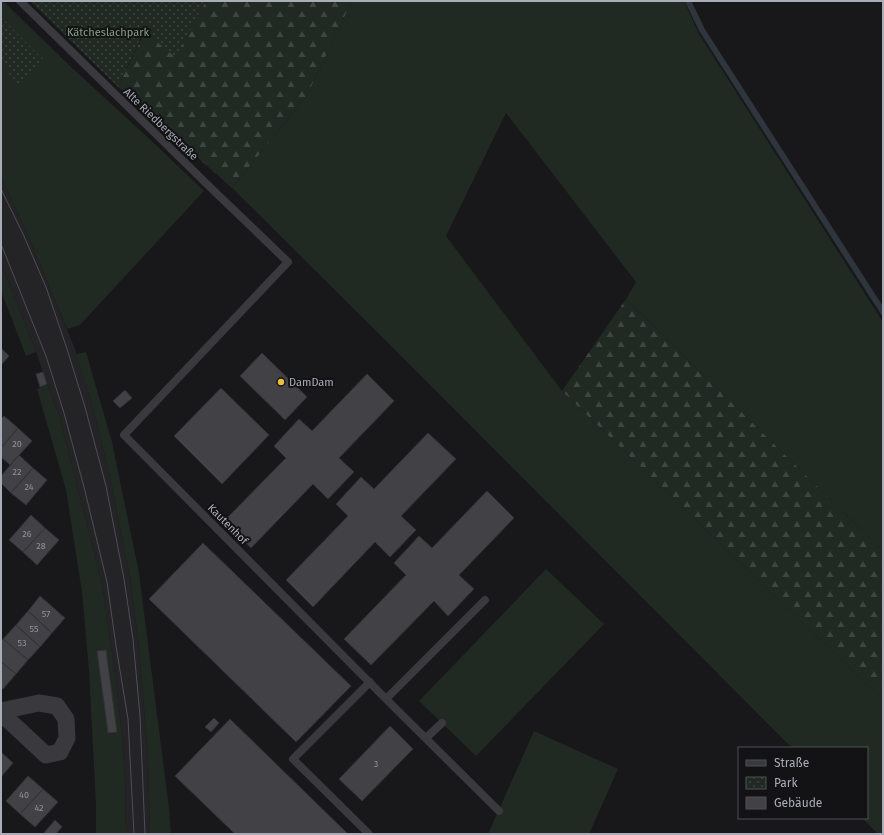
<svg xmlns="http://www.w3.org/2000/svg" width="884" height="835" font-family="'Fira Sans',sans-serif">
	<style>
		.built { fill: #242326 }
		.green { fill: #212923 }
		.forest { fill: url(#forest-firs) }
		.park { fill: url(#park-dots) }
		.lines { fill: none; stroke-linecap: round; stroke-linejoin: round }
		.stream { stroke: #2e353d; stroke-width: 6 }
		.building { fill: #424246; stroke: #323135 }
		.service { stroke: #39393e; stroke-width: 8 }
		.minor { stroke: #39393e; stroke-width: 17 }
		.tram { stroke: #4e4f55; stroke-width: 1 }
		.poi-dot { fill: #e9bf3f; stroke: #131214; stroke-width: 1.5 }
		.labels { text-anchor: middle; stroke-width: 4; stroke-linejoin: round; paint-order: stroke }
		.number-label { font-size: 9px; fill: #90929c }
		.park-label { font-size: 11px; fill: #82a287; stroke: #131214 }
		.street-label { font-size: 11px; fill: #aaadb8; stroke: #131214 }
		.poi-label { font-size: 11px; fill: #aaadb8; stroke: #131214; text-anchor: start }
	</style>
	<defs>
		<pattern id="forest-firs" width="22" height="20" patternUnits="userSpaceOnUse"><rect width="22" height="20" fill="#212923"/><path d="M5 1l3.5 6h-7zM16 11l3.5 6h-7z" fill="#3f4541"/></pattern>
		<pattern id="park-dots" width="8" height="8" patternUnits="userSpaceOnUse"><rect width="8" height="8" fill="#212923"/><path d="M2 2h.1M6 6h.1" fill="none" stroke="#3f4541" stroke-width="1.8" stroke-linecap="round"/></pattern>
	</defs>
	<rect width="100%" height="100%" fill="#181719"/>
	<path class="built" d="M1 177 27 233 75 349 93 408 111 481 130 578 138 637 148 756 150 834H126L125 782 122 736 116 681 102 584 59 415 47 384 38 357 1 263Z"/>
	<path class="green" d="M1 1H3L69 65 155 144 204 191 80 325 67 329 27 233 1 177Z
		M352 1H684L699 34 883 322V551L626 299 636 282 506 113 446 236 562 391 883 700V834H878L862 818H867V748H792L380 335 232 188 307 95Z
		M1 263 36 352 26 356 1 291Z
		M86 352 112 442 139 573 169 808 171 834H150L148 755 138 637 130 578 111 481 93 408 76 354Z
		M47 384 59 415 102 584 116 681 122 736 125 782 126 834H96V804L89 671 82 592 66 490 37 389Z
		M546 569 604 624 476 756 419 701Z
		M534 731 618 769 589 834H488Z"/>
	<path class="forest" d="M206 1H352L307 95 232 188 118 87 145 31 175 56Z
		M626 299 883 551V700L562 391Z"/>
	<path class="park" d="M30 1H206L175 57 144 31 118 87Z
		M1 17 45 61 17 89 1 58Z"/>
	<g class="lines">
		<path class="stream" d="M688 1 702 30 883 312"/>
	</g>
	<path class="building" d="M1 348 9 356 1 365Z
		M262 353 307 397 285 420 240 376Z
		M43 372 47 384 40 387 36 374Z
		M367 374 394 401 339 458 354 472 328 499 313 484 251 548 224 521 286 458 274 446 299 419 312 431Z
		M221 388 269 435 222 484 174 436Z
		M125 390 132 398 120 408 113 401Z
		M4 416 18 428 1 448V419Z
		M18 428 32 441 10 465 1 457V448Z
		M428 433 456 459 401 516 416 530 390 557 375 542 313 607 286 580 348 516 336 504 361 477 374 489Z
		M19 455 33 468 11 493 1 483V476Z
		M33 468 47 480 26 505 11 493Z
		M487 491 514 518 459 575 474 589 448 616 434 601 371 665 344 639 406 575 394 563 419 536 432 548Z
		M31 515 45 528 23 552 9 540Z
		M45 528 59 540 37 565 23 552Z
		M203 543 351 686 296 742 149 599Z
		M40 596 65 618 52 633 28 611Z
		M28 611 52 633 40 647 16 625Z
		M16 625 40 647 28 660 3 639Z
		M3 639 28 660 16 674 1 662V641Z
		M106 650 117 732 108 733 97 651Z
		M1 662 16 674 3 689 1 687Z
		M214 718 219 723 211 732 205 727Z
		M230 719 348 834H235L175 776Z
		M390 726 413 749 362 801 339 779Z
		M1 752 13 763 1 777Z
		M28 776 43 789 20 814 6 801Z
		M43 789 58 802 35 827 20 814Z
		M55 820 62 827 60 829 56 834H43Z"/>
	<g class="lines">
		<path class="service" d="M20 1 213 190 288 262 124 435 386 699 485 600
			M386 699 499 811
			M426 738 442 723
			M369 834 293 759 370 682"/>
		<path class="minor" d="M1 711 39 703 57 706 66 719 67 738 60 752 46 755 1 713"/>
		<path class="tram" d="M1 189 23 234 46 287 67 349 85 407 106 486 124 579 133 639 140 716 145 834
			M1 244 46 356 64 413 84 487 107 582 116 646 128 719 134 834"/>
	</g>
	<circle class="poi-dot" cx="281" cy="382" r="4"/>
	<g class="labels">
		<g class="number-label">
			<text x="17" y="447">20</text>
			<text x="17" y="475">22</text>
			<text x="29" y="490">24</text>
			<text x="27" y="537">26</text>
			<text x="41" y="549">28</text>
			<text x="46" y="617">57</text>
			<text x="34" y="632">55</text>
			<text x="22" y="646">53</text>
			<text x="376" y="767">3</text>
			<text x="24" y="798">40</text>
			<text x="39" y="811">42</text>
		</g>
		<g class="park-label">
			<text x="108" y="36">Kätcheslachpark</text>
		</g>
		<g class="street-label">
			<text transform="translate(161 124) rotate(44)" y="4">Alte Riedbergstraße</text>
			<text transform="translate(228 524) rotate(45)" y="4">Kautenhof</text>
		</g>
		<g class="poi-label">
			<text x="289" y="386">DamDam</text>
		</g>
	</g>
	<rect width="884" height="835" fill="none" stroke="#aaadb8" stroke-width="4"/>
	<rect x="738" y="747" width="130" height="72" fill="#131214" stroke="#4f5056"/>
	<rect x="746" y="760" width="20" height="6" fill="#39393e" stroke="#4f5056"/>
	<text x="774" y="767" font-size="12" fill="#aaadb8">Straße</text>
	<rect x="746" y="777" width="20" height="12" fill="url(#park-dots)" stroke="#4f5056"/>
	<text x="774" y="787" font-size="12" fill="#aaadb8">Park</text>
	<rect x="746" y="797" width="20" height="12" fill="#424246" stroke="#4f5056"/>
	<text x="774" y="807" font-size="12" fill="#aaadb8">Gebäude</text>
</svg>
